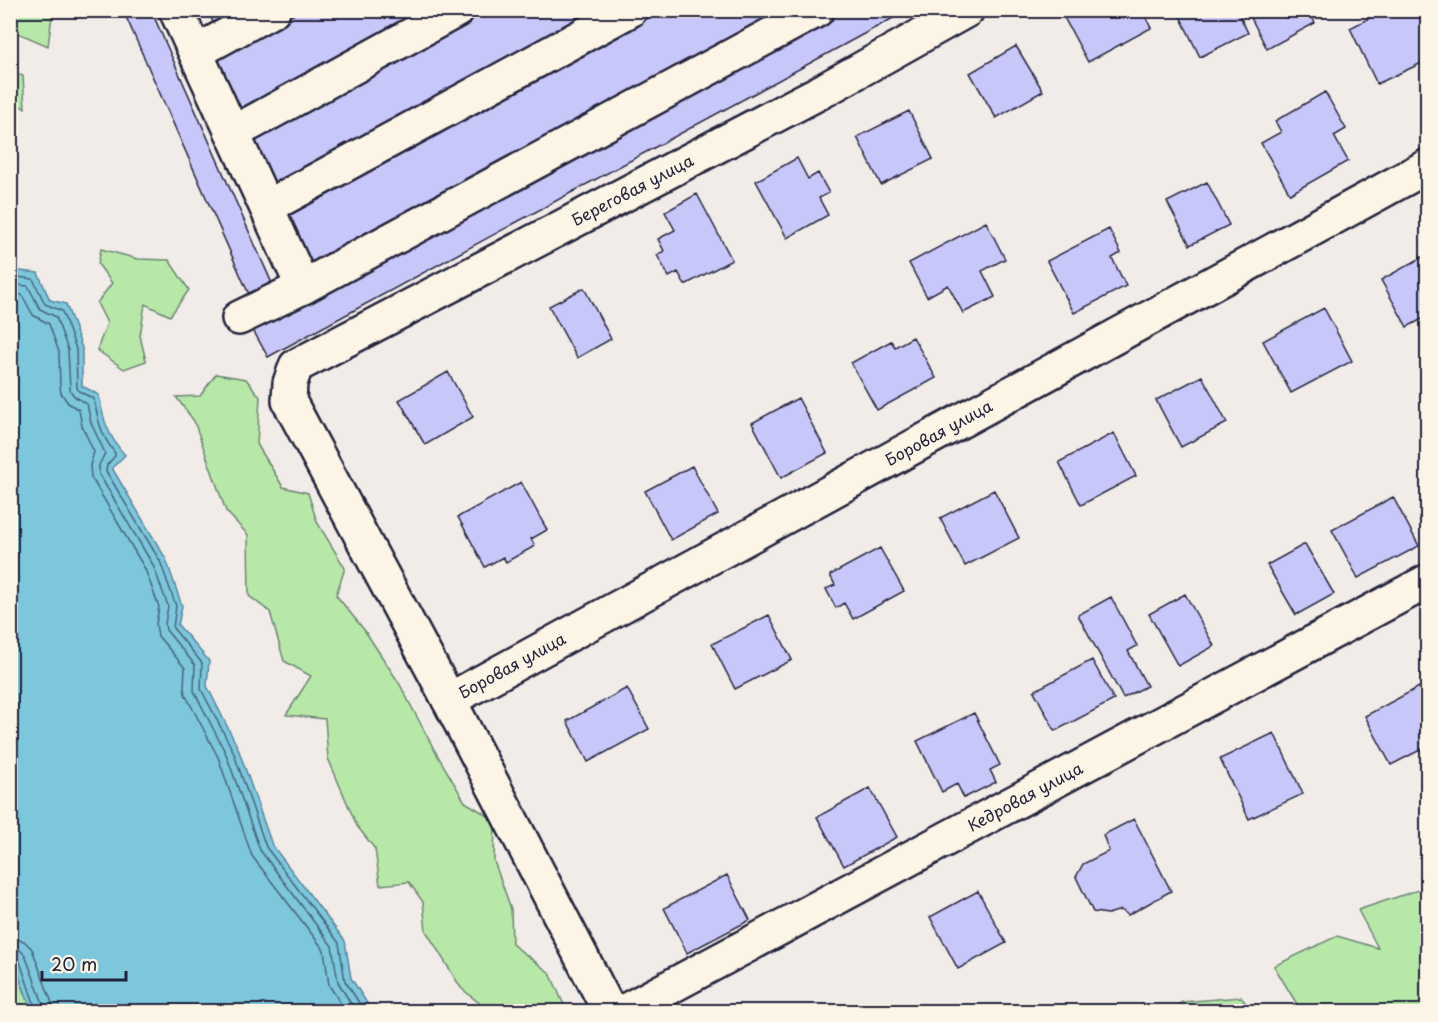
<svg xmlns="http://www.w3.org/2000/svg" width="1438" height="1022" font-family="'Playpen Sans',sans-serif">
	<style>
		.green { fill: #b7e8a8; stroke: #6c8572; stroke-width: 1.5 }
		.water { fill: #7cc7dc; stroke: #58859c; stroke-width: 1.5 }
		.lines { fill: none; stroke-linecap: round; stroke-linejoin: round }
		.shore { stroke: #46647b; stroke-width: 1.5 }
		.building { fill: #c8c7f9; stroke: #22223b; stroke-width: 1.5 }
		.minor-casing { stroke: #22223b; stroke-width: 38 }
		.minor { stroke: #fcf5e5; stroke-width: 33 }
		.labels { text-anchor: middle; stroke-width: 4.5; stroke-linejoin: round; paint-order: stroke }
		.street-label { font-size: 16px; fill: #22223b; stroke: #fcf5e5 }
	</style>
	<rect width="100%" height="100%" fill="#f2ece9"/>
	<filter id="ink" filterUnits="userSpaceOnUse"><feTurbulence type="fractalNoise" baseFrequency=".0167" numOctaves="2"/><feDisplacementMap in="SourceGraphic" scale="12" xChannelSelector="R" yChannelSelector="G"/><feConvolveMatrix kernelMatrix="1 2 1 2 8 2 1 2 1" color-interpolation-filters="sRGB"/></filter>
	<g filter="url(#ink)">
		<path class="green" d="M10 11H49L52 16 48 46 11 30Z
			M11 72 23 76 25 108 11 103Z
			M101 249 138 259 169 260 189 290 170 316 145 304 140 336 146 361 124 369 97 350 107 323 97 303 112 283 98 264Z
			M216 374 246 379 260 397 257 444 283 487 308 493 317 522 345 568 336 595 365 631 399 683 435 751 465 802 495 820 494 861 511 909 512 944 550 973 564 1005 562 1011H489L461 988 426 931 423 902 409 882 380 885 375 849 357 826 328 758 325 719 286 715 311 676 284 661 270 612 249 596 248 535 226 511 194 421 176 397 200 396Z
			M1427 887V1011H1301L1274 966 1337 936 1378 948 1358 910Z
			M10 953 32 1011H11Z
			M1241 997 1252 1011H1171L1182 1002Z"/>
		<path class="water" d="M11 270 38 273 50 300 66 304 82 348V386L99 395C103 420 108 436 125 455L112 468 166 559 182 606 178 625 209 661 207 686 238 748 272 845 345 941 351 978 372 1011H32L10 953Z"/>
		<g class="lines">
			<path class="shore" d="M10 276 33 279 45 304 62 311 76 349 77 388 79 391 94 399C98 420 101 436 115 453V456L107 465 106 471 160 561 176 606 173 628 202 663 201 689 233 751 266 847 339 943 345 981 365 1012
				M10 284 28 286 40 309 56 317 68 350 70 390 74 396 87 404 91 423 105 453 99 465V474L153 565 168 606 165 624 166 630 195 665 194 691 226 754 260 850 332 946 338 982 356 1012
				M10 293 22 295 33 315 49 324 59 352 60 387 61 393 68 403 79 410 82 426 94 452 90 465 91 477 145 569 159 607 156 624 158 636 185 668 184 687 185 694 218 757 252 856 324 950 329 985 346 1012
				M10 938 24 941 32 949 52 1003 53 1012
				M10 947 19 949 25 955 44 1006V1012
				M10 955H15L19 959 37 1012"/>
		</g>
		<path class="building" d="M123 10H151L274 288 251 299Z
			M207 10H239L214 24Z
			M302 10H423L238 111 210 59Z
			M486 10H603L273 188 246 139Z
			M663 10H785L308 268 280 217Z
			M843 10H908L268 357 253 330Z
			M1060 10H1142L1151 28 1088 62Z
			M1177 10H1237L1248 33 1200 57Z
			M1247 10H1309L1315 23 1267 49Z
			M1385 10H1428V50L1425 52 1428 60 1377 84 1350 28Z
			M1016 46 1043 91 996 118 970 73Z
			M1325 92 1346 129 1334 136 1348 161 1290 194 1261 143 1281 132 1275 121Z
			M909 111 933 159 881 185 857 137Z
			M797 158 808 179 818 173 829 193 819 198 828 215 787 238 756 181Z
			M1207 182 1229 225 1190 245 1167 202Z
			M697 194 732 260 685 285 678 272 669 277 657 255 664 251 658 239 675 230 665 212Z
			M986 222 1005 259 982 271 995 297 963 313 948 285 927 297 909 263Z
			M1109 229 1121 253 1112 258 1126 286 1074 313 1047 261Z
			M1428 254V316L1407 327 1381 280Z
			M584 288 611 339 577 358 549 306Z
			M1324 308 1352 361 1291 393 1263 341Z
			M913 337 936 378 877 410 851 363 891 341 895 347Z
			M448 372 473 417 425 445 399 400Z
			M1202 376 1227 423 1181 447 1156 400Z
			M798 398 827 453 781 478 752 423Z
			M1114 433 1136 476 1081 505 1059 462Z
			M692 466 718 514 671 540 645 491Z
			M521 482 547 530 531 539 535 546 506 562 503 557 485 567 458 517Z
			M994 490 1019 538 965 566 940 518Z
			M1393 497 1419 546 1358 578 1332 530Z
			M1305 544 1334 594 1296 615 1267 565Z
			M880 548 904 591 853 619 844 603 836 608 826 589 835 585 830 575Z
			M1185 594 1214 646 1178 666 1149 614Z
			M1111 597 1137 646 1128 651 1147 686 1123 698 1078 615Z
			M769 615 792 660 735 689 712 644Z
			M1092 660 1114 700 1055 731 1034 691Z
			M1421 686 1428 698V746L1391 765 1365 716Z
			M627 688 649 729 588 762 567 721Z
			M974 713 1000 765 990 770 996 782 964 798 957 784 942 792 917 741Z
			M1274 733 1303 794 1249 819 1220 759Z
			M870 788 897 837 844 866 817 817Z
			M1134 819 1171 891 1128 915 1121 910 1108 914 1093 912 1076 877 1083 864 1109 851 1103 835Z
			M727 875 750 920 687 953 664 908Z
			M978 891 1006 943 958 969 930 917Z"/>
		<g class="lines">
			<g class="minor-casing">
				<g id="minor">
					<path d="M176 10 303 287"/>
					<path d="M196 52 273 10"/>
					<path d="M233 133 457 10"/>
					<path d="M267 207 630 10"/>
					<path d="M239 318 303 287 817 10"/>
					<path id="s1" d="M449 700 1428 166"/>
					<path id="s2" d="M610 1012 449 700 289 401 290 383 296 366 826 89 967 10"/>
					<path id="s3" d="M623 1012 1428 581"/>
				</g>
			</g>
			<use href="#minor" class="minor"/>
		</g>
	</g>
	<g class="labels">
		<g class="street-label">
			<text dy="6" stroke="none"><textPath href="#s2" startOffset="1106">Береговая улица</textPath></text>
			<text dy="6" stroke="none"><textPath href="#s1" startOffset="558">Боровая улица</textPath></text>
			<text dy="6" stroke="none"><textPath href="#s1" startOffset="72">Боровая улица</textPath></text>
			<text dy="6" stroke="none"><textPath href="#s3" startOffset="456">Кедровая улица</textPath></text>
		</g>
	</g>
	<rect width="1438" height="1022" fill="none" stroke="#fcf5e5" stroke-width="36"/>
	<rect x="18" y="18" width="1402" height="986" fill="none" stroke="#22223b" stroke-width="2" filter="url(#ink)"/>
	<path d="M42 971v9h84v-9" fill="none" stroke="#22223b" stroke-width="3"/>
	<text x="51" y="971" font-size="18" fill="#22223b" stroke="#fcf5e5" stroke-width="4.5" paint-order="stroke">20 m</text>
</svg>
